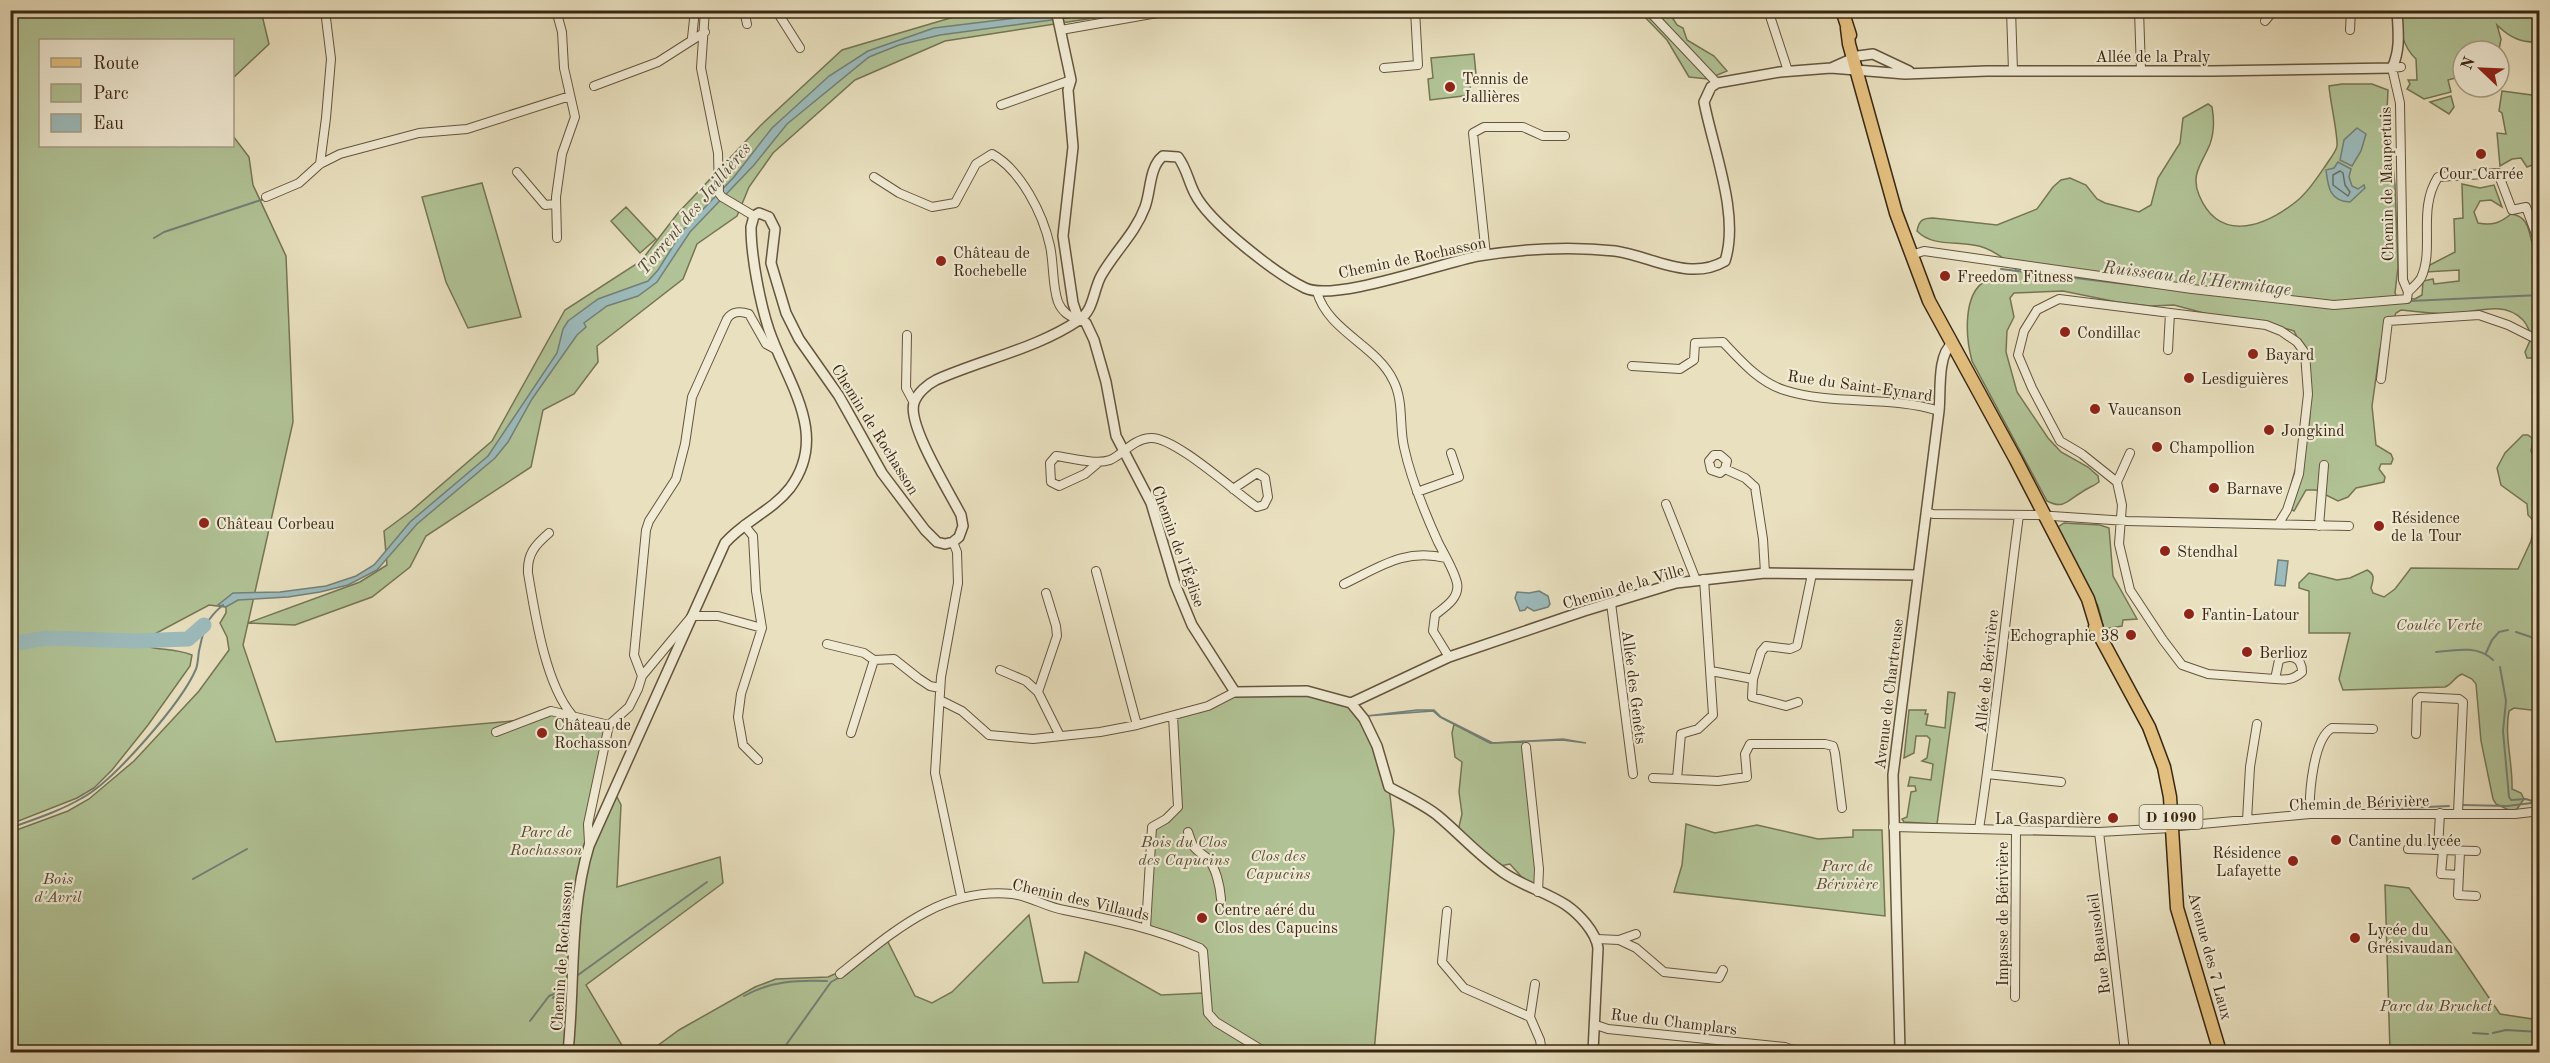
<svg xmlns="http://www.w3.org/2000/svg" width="2550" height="1063" font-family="'Old Standard TT',serif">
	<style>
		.green { fill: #b1c396; stroke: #757554; stroke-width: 1.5 }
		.water { fill: #9cbbbc; stroke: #748078; stroke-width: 1.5 }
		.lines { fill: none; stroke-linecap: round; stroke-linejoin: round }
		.shore { stroke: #6a7167; stroke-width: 1.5 }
		.stream { stroke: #748078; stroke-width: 2 }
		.river { stroke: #9cbbbc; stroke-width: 15 }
		.minor-casing { stroke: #65553d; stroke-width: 10 }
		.tertiary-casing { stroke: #65553d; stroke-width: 12 }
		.primary-casing { stroke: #392712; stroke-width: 15 }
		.minor { stroke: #f1ebd5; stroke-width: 8 }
		.tertiary { stroke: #f1ebd5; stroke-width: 9 }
		.primary { stroke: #e4c080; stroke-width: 12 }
		.poi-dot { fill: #8f2418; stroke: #f1ebd5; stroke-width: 2 }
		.labels { text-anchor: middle; stroke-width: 4.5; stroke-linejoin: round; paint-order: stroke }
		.shield { fill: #f1ebd5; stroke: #70624c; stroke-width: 1.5 }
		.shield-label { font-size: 15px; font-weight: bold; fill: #392712 }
		.street-label { font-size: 16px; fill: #392712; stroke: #f1ebd5 }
		.poi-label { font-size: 16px; fill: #392712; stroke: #f1ebd5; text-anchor: start }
		.park-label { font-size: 16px; font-style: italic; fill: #574e33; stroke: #f1ebd5 }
		.water-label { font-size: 18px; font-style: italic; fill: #524c3c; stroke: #f1ebd5 }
	</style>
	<rect width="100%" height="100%" fill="#e9e0bf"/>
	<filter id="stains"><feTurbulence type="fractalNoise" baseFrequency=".00333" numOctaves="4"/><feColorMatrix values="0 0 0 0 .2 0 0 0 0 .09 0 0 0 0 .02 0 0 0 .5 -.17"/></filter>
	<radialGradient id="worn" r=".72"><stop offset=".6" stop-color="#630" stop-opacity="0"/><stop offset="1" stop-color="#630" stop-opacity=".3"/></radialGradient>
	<path class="green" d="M11 11H261L269 44 233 78 232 40H40V146H232L233 136 249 157 253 185 286 256 293 422 248 623 360 582 387 565 384 531 411 511 492 441 565 310 641 261 678 213 761 125 842 50 974 11H993L1000 17 1044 11H1139L945 41 855 80 773 153 749 187 737 216 697 244 683 279 597 346 598 362 574 394 543 410 531 467 426 536 410 567 372 597 295 625 248 623 243 645 276 742 523 720 542 713 609 725 596 783 589 844 614 791 621 805 617 887 720 857 723 883 586 985 626 1052H11V832L68 811 89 799 134 761 199 691 229 650 227 637 220 623 226 613V607L209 605 151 636 129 638C150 653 168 646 192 655L190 666 148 725 112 770 94 788 77 798 11 824Z
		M1639 11H1668L1677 25 1683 28 1687 40 1714 56 1727 71 1708 79 1689 77 1667 40Z
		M2399 11H2539V42C2522 43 2510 38 2497 25L2501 39 2499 50 2463 51V76L2448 80 2451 92 2424 99 2407 89 2410 84 2408 80H2417L2416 59C2402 46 2400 29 2399 11Z
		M1474 54 1476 74 1469 75 1471 95 1430 100 1428 79 1433 78 1431 58Z
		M2342 84H2372L2388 90 2387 111 2395 185 2398 267 2395 293 2397 297 2415 299 2422 295 2423 281 2433 279 2434 284 2459 281V270L2426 272V267L2455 252 2454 219 2463 218 2462 184 2480 188 2494 185 2502 207 2491 200 2480 201 2474 212 2478 223C2492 226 2500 223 2511 214 2536 217 2526 247 2539 254V352L2532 358H2527L2525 352 2532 336C2529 331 2527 324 2523 320 2506 302 2481 310 2461 313 2445 315 2418 312 2401 310L2396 313 2380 349 2372 406 2376 445 2391 454 2393 459 2391 464H2381L2379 469 2385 477 2384 482 2356 488 2348 497 2338 501 2316 490H2306L2294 511 2287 507C2290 481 2300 456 2308 431 2313 410 2305 350 2294 331L2258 320 2215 316 2174 305 2150 306 2117 302 2063 291 2014 293 2010 298 2014 317 2007 331 2006 352 2017 392 2048 438 2061 452 2088 467 2098 476 2099 482C2094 486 2087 488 2082 492 2068 500 2064 510 2047 501L1972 361C1966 339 1962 295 1985 281 1995 275 2007 277 2016 271L2015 266C2005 260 1996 252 1985 248 1963 239 1934 249 1917 231 1919 220 1923 218 1933 218L1997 225 2037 209 2053 187 2061 180 2070 178 2086 185 2097 199 2105 203 2139 212 2151 205 2158 178 2180 143 2183 118 2208 104 2212 107C2214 118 2214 133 2210 144 2203 162 2190 174 2199 195 2218 241 2260 229 2293 204 2306 195 2317 178 2326 165 2329 160 2336 152 2337 146 2338 134 2330 101 2329 86Z
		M2502 91 2539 96V177L2535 164 2527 167 2521 158 2512 159 2500 166 2497 133 2506 134 2502 113 2499 111Z
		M2451 96 2454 107 2449 114 2430 102Z
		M482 183 521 317 468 328 446 282 422 197Z
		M626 207 656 239 640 253 611 221Z
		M2523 435H2528L2533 439 2531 451 2533 456 2540 458 2539 711 2514 708 2509 711C2504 737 2513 763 2512 789L2521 793 2524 799 2517 809 2511 811 2496 804 2493 799 2481 741 2476 684 2472 679 2462 674C2454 677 2453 684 2445 687L2343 690 2339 679 2350 633H2309V591L2299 588V583L2309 573 2337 580 2350 578 2367 570C2376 575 2373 580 2371 588L2373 593 2384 597 2395 589 2411 568 2518 569 2531 541 2535 522 2528 515 2527 504 2501 485 2497 468 2505 453Z
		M2064 523 2100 525 2109 528 2113 576 2137 619 2123 620 2122 626 2104 629 2098 606 2058 527Z
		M1284 690 1351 703 1364 719 1389 787 1394 831 1374 1052H649L679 1030 755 987 776 979 828 977 846 969 886 938 915 996 932 1003 952 992 1029 915 1043 983 1078 982 1085 952 1161 995 1203 993 1206 1001 1202 951 1146 927 1152 827 1178 807 1173 716 1235 692Z
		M1948 692 1955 693 1937 824 1904 822 1902 819 1907 817 1911 792 1916 791 1915 786H1908L1910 777 1931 780 1933 764 1922 761 1927 758 1930 739 1927 736H1916L1914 753 1904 758 1909 710H1926L1925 714H1928L1926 725 1945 728Z
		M1454 724 1490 743 1523 742 1536 863V880L1533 885 1527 883 1510 864 1500 866 1458 831 1462 814 1459 792 1462 762 1455 757 1452 733Z
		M1686 824 1715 833 1757 825 1818 839 1853 837V830H1882L1885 916 1674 892 1682 865Z
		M2385 885 2409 888 2458 952 2500 1014 2539 1020V1052H2390Z"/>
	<path class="water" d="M1072 11H1119L940 35 899 45 869 57 787 124 754 165 690 232 657 282 638 296 607 306 584 323 586 327 577 335 532 399 508 442 495 458 417 524 377 570 348 585 320 592 288 597 238 600 226 607 218 605 233 593 280 592 326 586 356 576 374 565 410 522 488 456 557 353 563 329 568 321 598 299 648 281 658 270 683 230 734 177 772 128 829 76 868 51 934 28Z
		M2357 128 2366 134 2361 151 2352 166 2340 160 2344 140Z
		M2338 162 2351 169 2349 177 2352 186 2358 189 2364 185 2365 188 2350 202C2329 201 2328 186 2326 170L2334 168Z
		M2278 560 2288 561 2285 586 2275 585Z
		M1539 591 1548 596 1550 604 1548 607 1534 611 1527 607 1525 610 1520 611 1515 598 1517 592 1529 593Z
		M1417 710H1434L1441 717 1493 743 1563 739 1586 743 1562 740 1490 743 1440 717 1433 711 1366 716Z"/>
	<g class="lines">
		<path class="shore" d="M2340 171 2343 173 2345 185 2350 192 2348 196 2333 185V175Z"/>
		<path class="stream" d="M154 238 164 232 264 199
			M2001 269 2150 287
			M2410 301 2540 295
			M2516 632 2540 640
			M2436 652C2455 650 2478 645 2493 660
			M2486 653 2492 640 2499 632 2508 630
			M2500 667 2506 701 2503 731 2509 797 2511 800 2526 799 2535 802
			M957 712 967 720
			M2463 805 2507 806 2540 802
			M2383 809 2449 806
			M2339 810H2350
			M10 828C35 819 60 811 82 798 114 781 182 702 196 669 198 664 198 657 199 651 204 628 205 620 223 605
			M193 879 247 849
			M578 975 707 882
			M744 996C771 981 796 980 827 981
			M553 998 568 982
			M1204 1014 1214 1025 1258 1052
			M530 1021 549 996 559 992
			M2473 1033 2488 1034
			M2493 1033 2506 1030 2540 1032
			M781 1052 831 982 840 977"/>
		<path class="river" d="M10 644 47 638 134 641 188 639 204 625"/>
		<g class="minor-casing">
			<path id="minor" d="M556 10 562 32 564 68 575 117 562 154 556 197 557 238
				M705 10 701 68 718 153 719 193 722 197 754 216
				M776 10 800 48
				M1648 10 1717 83
				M1768 10 1788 71
				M2011 10 2013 71
				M2139 10 2141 71
				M2265 21 2274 10
				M747 24 745 15 747 10
				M1061 30 1174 10
				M2350 30 2351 10
				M692 38 695 10
				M1384 68 1418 65 1415 10
				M594 86 658 62 705 32
				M1001 105 1071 80
				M320 164 326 118 331 59 325 10
				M517 172 545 205 556 204
				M874 177 899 193 932 207 955 203 976 164 992 154C1021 170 1043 214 1050 246 1054 264 1052 285 1058 302 1062 312 1069 316 1078 320
				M266 197 299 183 320 164 340 154 419 133 467 129 570 96
				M1486 255 1473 133 1484 127H1523L1543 136H1565
				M1911 255 1924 251 2192 289 2334 305 2407 299 2408 292 2403 280 2400 103 2392 68 2401 67
				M1317 292C1328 331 1376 345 1393 380 1404 401 1399 425 1404 447 1411 480 1424 511 1438 542 1444 554 1454 570 1457 583 1460 598 1445 607 1435 615L1433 631 1449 657
				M2408 292C2412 288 2418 283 2421 278 2435 248 2417 210 2438 177L2498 173 2512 210 2526 207 2540 245
				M907 335 906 388 914 403
				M2168 350 2170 313
				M1632 366 1680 369 1694 360 1695 343 1723 342C1741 361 1759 382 1784 390 1833 406 1890 395 1939 411
				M2381 379 2388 321 2479 315 2508 325 2540 341
				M1098 463 1085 474 1059 486 1051 482 1050 463 1056 456C1072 458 1096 465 1110 460 1121 456 1133 439 1150 438 1173 435 1236 493 1257 507L1264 505 1268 497 1265 478 1257 473 1233 489
				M1725 469 1720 473 1711 470 1709 461 1714 455H1720L1727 461 1725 469 1745 478 1755 487 1763 539 1765 573
				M2117 482 2130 453
				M1417 492 1459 477 1451 453
				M1666 504 1696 580
				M1926 512 1933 514 2037 515 2127 521 2349 526
				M744 525 753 536 756 591 762 628 741 694 738 717 743 745 758 760
				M2319 526 2324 465
				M549 533C535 545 527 554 528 573 535 614 545 683 572 715
				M953 542 957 552 958 583 941 677 935 773 961 896
				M1096 571 1137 725
				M1704 579 1713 715 1698 729 1681 734 1677 779 1718 781 1747 777 1745 754 1750 744H1825L1833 746 1835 753 1842 808
				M1344 584C1380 567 1404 548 1446 558
				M1046 593 1056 626 1057 636 1038 692 1060 736
				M1611 603 1633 774
				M827 644 864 653 874 660 894 659 918 678 930 686 940 688
				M1000 670 1026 681 1038 692
				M1711 671 1753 679 1761 652 1766 646 1790 649 1797 646 1812 574
				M642 676 692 616H718L762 628
				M1753 679 1752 697 1786 706 1798 702
				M2275 679 2279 660C2291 654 2302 657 2302 672 2293 680 2287 680 2275 679L2208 674 2182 665 2163 640 2130 590 2119 544 2122 505 2117 482 2082 454 2060 441 2032 388 2018 355 2024 331 2037 310 2059 299 2266 325 2281 331 2297 342 2305 353 2308 394 2299 474 2287 510 2279 523
				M940 700 962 711 989 735 1033 739 1100 732 1137 725 1208 706 1235 692
				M496 732 551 711 609 725
				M851 733 874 660
				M2416 734 2417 700 2420 697 2459 699 2463 702 2458 813
				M1526 747 1539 869 1538 892
				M1987 774 2061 782
				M1653 778 1677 779
				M2310 814C2309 794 2313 739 2332 728L2373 729
				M2247 820 2250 767 2257 724
				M2180 826 2310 814H2515L2540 811
				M1893 827 2099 832 2171 828
				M1979 829C1995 724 2005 620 2019 515
				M1188 832C1194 850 1193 847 1207 858 1216 867 1220 886 1221 899
				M2099 832 2125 1052
				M589 843 588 824 609 725 629 707 638 689 642 676 634 655 646 530 649 521 676 479 685 444 692 397 727 319C732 311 741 311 749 314L766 344 777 350
				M2408 849 2438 850 2440 813
				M2439 850 2476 851
				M2443 850 2441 874 2459 875
				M2460 851 2458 895 2476 896
				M1447 911 1442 962 1464 988 1530 1017 1540 1040 1542 1052
				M1146 927 1152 827 1166 819 1178 807 1173 716
				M1597 939 1619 940 1636 948 1664 972 1719 978 1723 970
				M1619 940 1636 934
				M840 974C892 933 941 887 1012 894 1030 896 1046 907 1064 910 1114 920 1153 928 1200 948L1203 951 1208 1013 1216 1022 1265 1052
				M2015 997 2016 830
				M1530 1017 1535 984
				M1596 1025 1608 1029 1785 1047C1799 1053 1817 1051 1833 1052"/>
		</g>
		<g class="tertiary-casing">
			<path id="tertiary" d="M1056 10 1071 80 1068 90 1073 147 1063 236 1073 303 1077 315 1086 323 1094 340 1106 382 1116 436 1151 503 1175 584 1192 625 1235 692 1307 691 1351 703 1364 719 1377 746 1389 787C1405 796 1423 804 1437 815 1460 834 1479 856 1504 873 1523 886 1546 892 1566 905 1579 914 1596 932 1598 948L1593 1052
				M1831 68 1858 56 1873 54 1909 71
				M1351 703 1449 657 1584 611 1676 583 1765 573 1918 575
				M568 1052C575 984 569 912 589 846L725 543C744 521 772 511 790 488 830 434 787 383 769 330 760 303 751 256 751 227L754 216 759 213 769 217 775 229 771 263 786 313 799 339 839 396 882 473 925 530 937 542 945 544 953 542 959 537 963 526 961 515C950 493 907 425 914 403 917 393 928 384 936 380 983 359 1036 349 1079 320 1094 310 1093 291 1101 276 1115 251 1135 234 1145 207 1151 191 1149 167 1163 156L1178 157C1187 169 1188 181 1195 194 1209 222 1276 274 1305 288 1335 302 1441 263 1478 256 1522 249 1571 246 1615 251 1651 256 1689 282 1725 261 1740 215 1713 149 1704 102L1711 87 1717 83 1780 72 1831 68 1905 74 1987 71H2212L2392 68C2401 49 2398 31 2397 10
				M1900 1052 1893 775 1939 411C1941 393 1937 355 1952 344"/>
		</g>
		<g class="primary-casing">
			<path id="primary" d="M1842 10 1850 35
				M1847 28 1849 44 1896 213 1929 301 2016 460 2088 599 2098 632
				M2095 627 2149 727 2164 767 2170 797 2177 908 2220 1052"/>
		</g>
		<use href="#minor" class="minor"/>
		<use href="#tertiary" class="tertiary"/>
		<use href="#primary" class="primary"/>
	</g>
	<g class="poi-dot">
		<circle cx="1450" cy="87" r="6"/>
		<circle cx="2481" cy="154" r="6"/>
		<circle cx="941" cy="261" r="6"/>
		<circle cx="1945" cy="276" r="6"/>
		<circle cx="2065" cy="332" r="6"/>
		<circle cx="2253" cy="354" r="6"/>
		<circle cx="2189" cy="378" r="6"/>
		<circle cx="2095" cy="409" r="6"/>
		<circle cx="2269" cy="430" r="6"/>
		<circle cx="2157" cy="447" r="6"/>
		<circle cx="2214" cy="488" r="6"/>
		<circle cx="204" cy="523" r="6"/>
		<circle cx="2379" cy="526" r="6"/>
		<circle cx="2165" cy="551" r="6"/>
		<circle cx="2189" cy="614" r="6"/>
		<circle cx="2131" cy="635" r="6"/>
		<circle cx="2247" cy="652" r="6"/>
		<circle cx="542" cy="733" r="6"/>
		<circle cx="2113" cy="818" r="6"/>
		<circle cx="2336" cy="840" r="6"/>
		<circle cx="2293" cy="861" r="6"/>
		<circle cx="1202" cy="918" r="6"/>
		<circle cx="2355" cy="938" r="6"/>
	</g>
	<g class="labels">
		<rect class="shield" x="2139.5" y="805" width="63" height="24" rx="4.5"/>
		<g class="shield-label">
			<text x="2171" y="822">D 1090</text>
		</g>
		<g class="street-label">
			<text x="2153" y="62">Allée de la Praly</text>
			<text transform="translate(2386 184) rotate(-91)" y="6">Chemin de Maupertuis</text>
			<text transform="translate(1412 257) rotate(-12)" y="6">Chemin de Rochasson</text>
			<text transform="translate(1860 385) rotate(8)" y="6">Rue du Saint-Eynard</text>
			<text transform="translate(876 429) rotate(58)" y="6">Chemin de Rochasson</text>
			<text transform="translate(1179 546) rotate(70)" y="6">Chemin de l'Église</text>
			<text transform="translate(1623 586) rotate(-16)" y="6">Chemin de la Ville</text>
			<text transform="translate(1986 671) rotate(-84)" y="6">Allée de Bérivière</text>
			<text transform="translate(1635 687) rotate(83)" y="6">Allée des Genêts</text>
			<text transform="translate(1888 694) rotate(-83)" y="6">Avenue de Chartreuse</text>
			<text transform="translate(2359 802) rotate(-2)" y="6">Chemin de Bérivière</text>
			<text transform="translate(1081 899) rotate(13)" y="6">Chemin des Villauds</text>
			<text transform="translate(2002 914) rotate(-90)" y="6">Impasse de Bérivière</text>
			<text transform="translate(2098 944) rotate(-97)" y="6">Rue Beausoleil</text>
			<text transform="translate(561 956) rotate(-86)" y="6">Chemin de Rochasson</text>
			<text transform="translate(2211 956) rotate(75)" y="6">Avenue des 7 Laux</text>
			<text transform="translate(1674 1021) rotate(7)" y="6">Rue du Champlars</text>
		</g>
		<g class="poi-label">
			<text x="1462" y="84">Tennis de<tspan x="1462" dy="18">Jallières</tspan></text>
			<text x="2481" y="179" text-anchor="middle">Cour Carrée</text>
			<text x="953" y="258">Château de<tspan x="953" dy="18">Rochebelle</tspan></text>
			<text x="1957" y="282">Freedom Fitness</text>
			<text x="2077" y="338">Condillac</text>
			<text x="2265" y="360">Bayard</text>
			<text x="2201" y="384">Lesdiguières</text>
			<text x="2107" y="415">Vaucanson</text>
			<text x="2281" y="436">Jongkind</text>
			<text x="2169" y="453">Champollion</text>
			<text x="2226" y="494">Barnave</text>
			<text x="2391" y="523">Résidence<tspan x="2391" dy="18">de la Tour</tspan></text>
			<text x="216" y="529">Château Corbeau</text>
			<text x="2177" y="557">Stendhal</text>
			<text x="2201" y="620">Fantin-Latour</text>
			<text x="2119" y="641" text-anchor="end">Echographie 38</text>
			<text x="2259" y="658">Berlioz</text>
			<text x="554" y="730">Château de<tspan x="554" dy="18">Rochasson</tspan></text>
			<text x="2101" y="824" text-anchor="end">La Gaspardière</text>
			<text x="2348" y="846">Cantine du lycée</text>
			<text x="2281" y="858" text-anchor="end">Résidence<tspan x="2281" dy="18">Lafayette</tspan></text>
			<text x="1214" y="915">Centre aéré du<tspan x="1214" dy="18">Clos des Capucins</tspan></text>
			<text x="2367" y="935">Lycée du<tspan x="2367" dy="18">Grésivaudan</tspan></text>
		</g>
		<g class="park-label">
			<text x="2439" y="630">Coulée Verte</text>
			<text x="546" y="837">Parc de<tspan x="546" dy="18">Rochasson</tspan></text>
			<text x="1184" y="847">Bois du Clos<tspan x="1184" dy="18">des Capucins</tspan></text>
			<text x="1278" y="861">Clos des<tspan x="1278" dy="18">Capucins</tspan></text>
			<text x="1847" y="871">Parc de<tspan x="1847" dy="18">Bérivière</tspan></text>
			<text x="58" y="884">Bois<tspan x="58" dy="18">d'Avril</tspan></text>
			<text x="2436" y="1011">Parc du Bruchet</text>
		</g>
		<g class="water-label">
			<text transform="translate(694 208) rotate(-50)" y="6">Torrent des Jaillières</text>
			<text transform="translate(2197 278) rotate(7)" y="6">Ruisseau de l'Hermitage</text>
		</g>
	</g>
	<rect width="2550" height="1063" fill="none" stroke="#e9e0bf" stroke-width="36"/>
	<rect x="12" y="12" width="2526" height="1039" fill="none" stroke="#392712" stroke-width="3"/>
	<rect x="18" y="18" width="2514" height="1027" fill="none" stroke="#392712" stroke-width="1.5"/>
	<rect x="39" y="39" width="195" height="108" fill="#f1ebd5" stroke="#a79d87" stroke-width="1.5"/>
	<rect x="51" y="58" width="30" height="9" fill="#e4c080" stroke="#a79d87" stroke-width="1.5"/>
	<text x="93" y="69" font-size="18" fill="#392712">Route</text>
	<rect x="51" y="84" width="30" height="18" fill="#b1c396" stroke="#a79d87" stroke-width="1.5"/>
	<text x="93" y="99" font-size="18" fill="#392712">Parc</text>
	<rect x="51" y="114" width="30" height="18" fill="#9cbbbc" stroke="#a79d87" stroke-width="1.5"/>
	<text x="93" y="129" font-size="18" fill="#392712">Eau</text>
	<g transform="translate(2481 69) rotate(293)"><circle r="28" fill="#f1ebd5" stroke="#a79d87" stroke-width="1.5"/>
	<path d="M0-4.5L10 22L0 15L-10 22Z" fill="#8f2418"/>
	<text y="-9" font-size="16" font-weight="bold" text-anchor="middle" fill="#392712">N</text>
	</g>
	<rect width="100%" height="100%" filter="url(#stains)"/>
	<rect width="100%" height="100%" fill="url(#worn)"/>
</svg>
